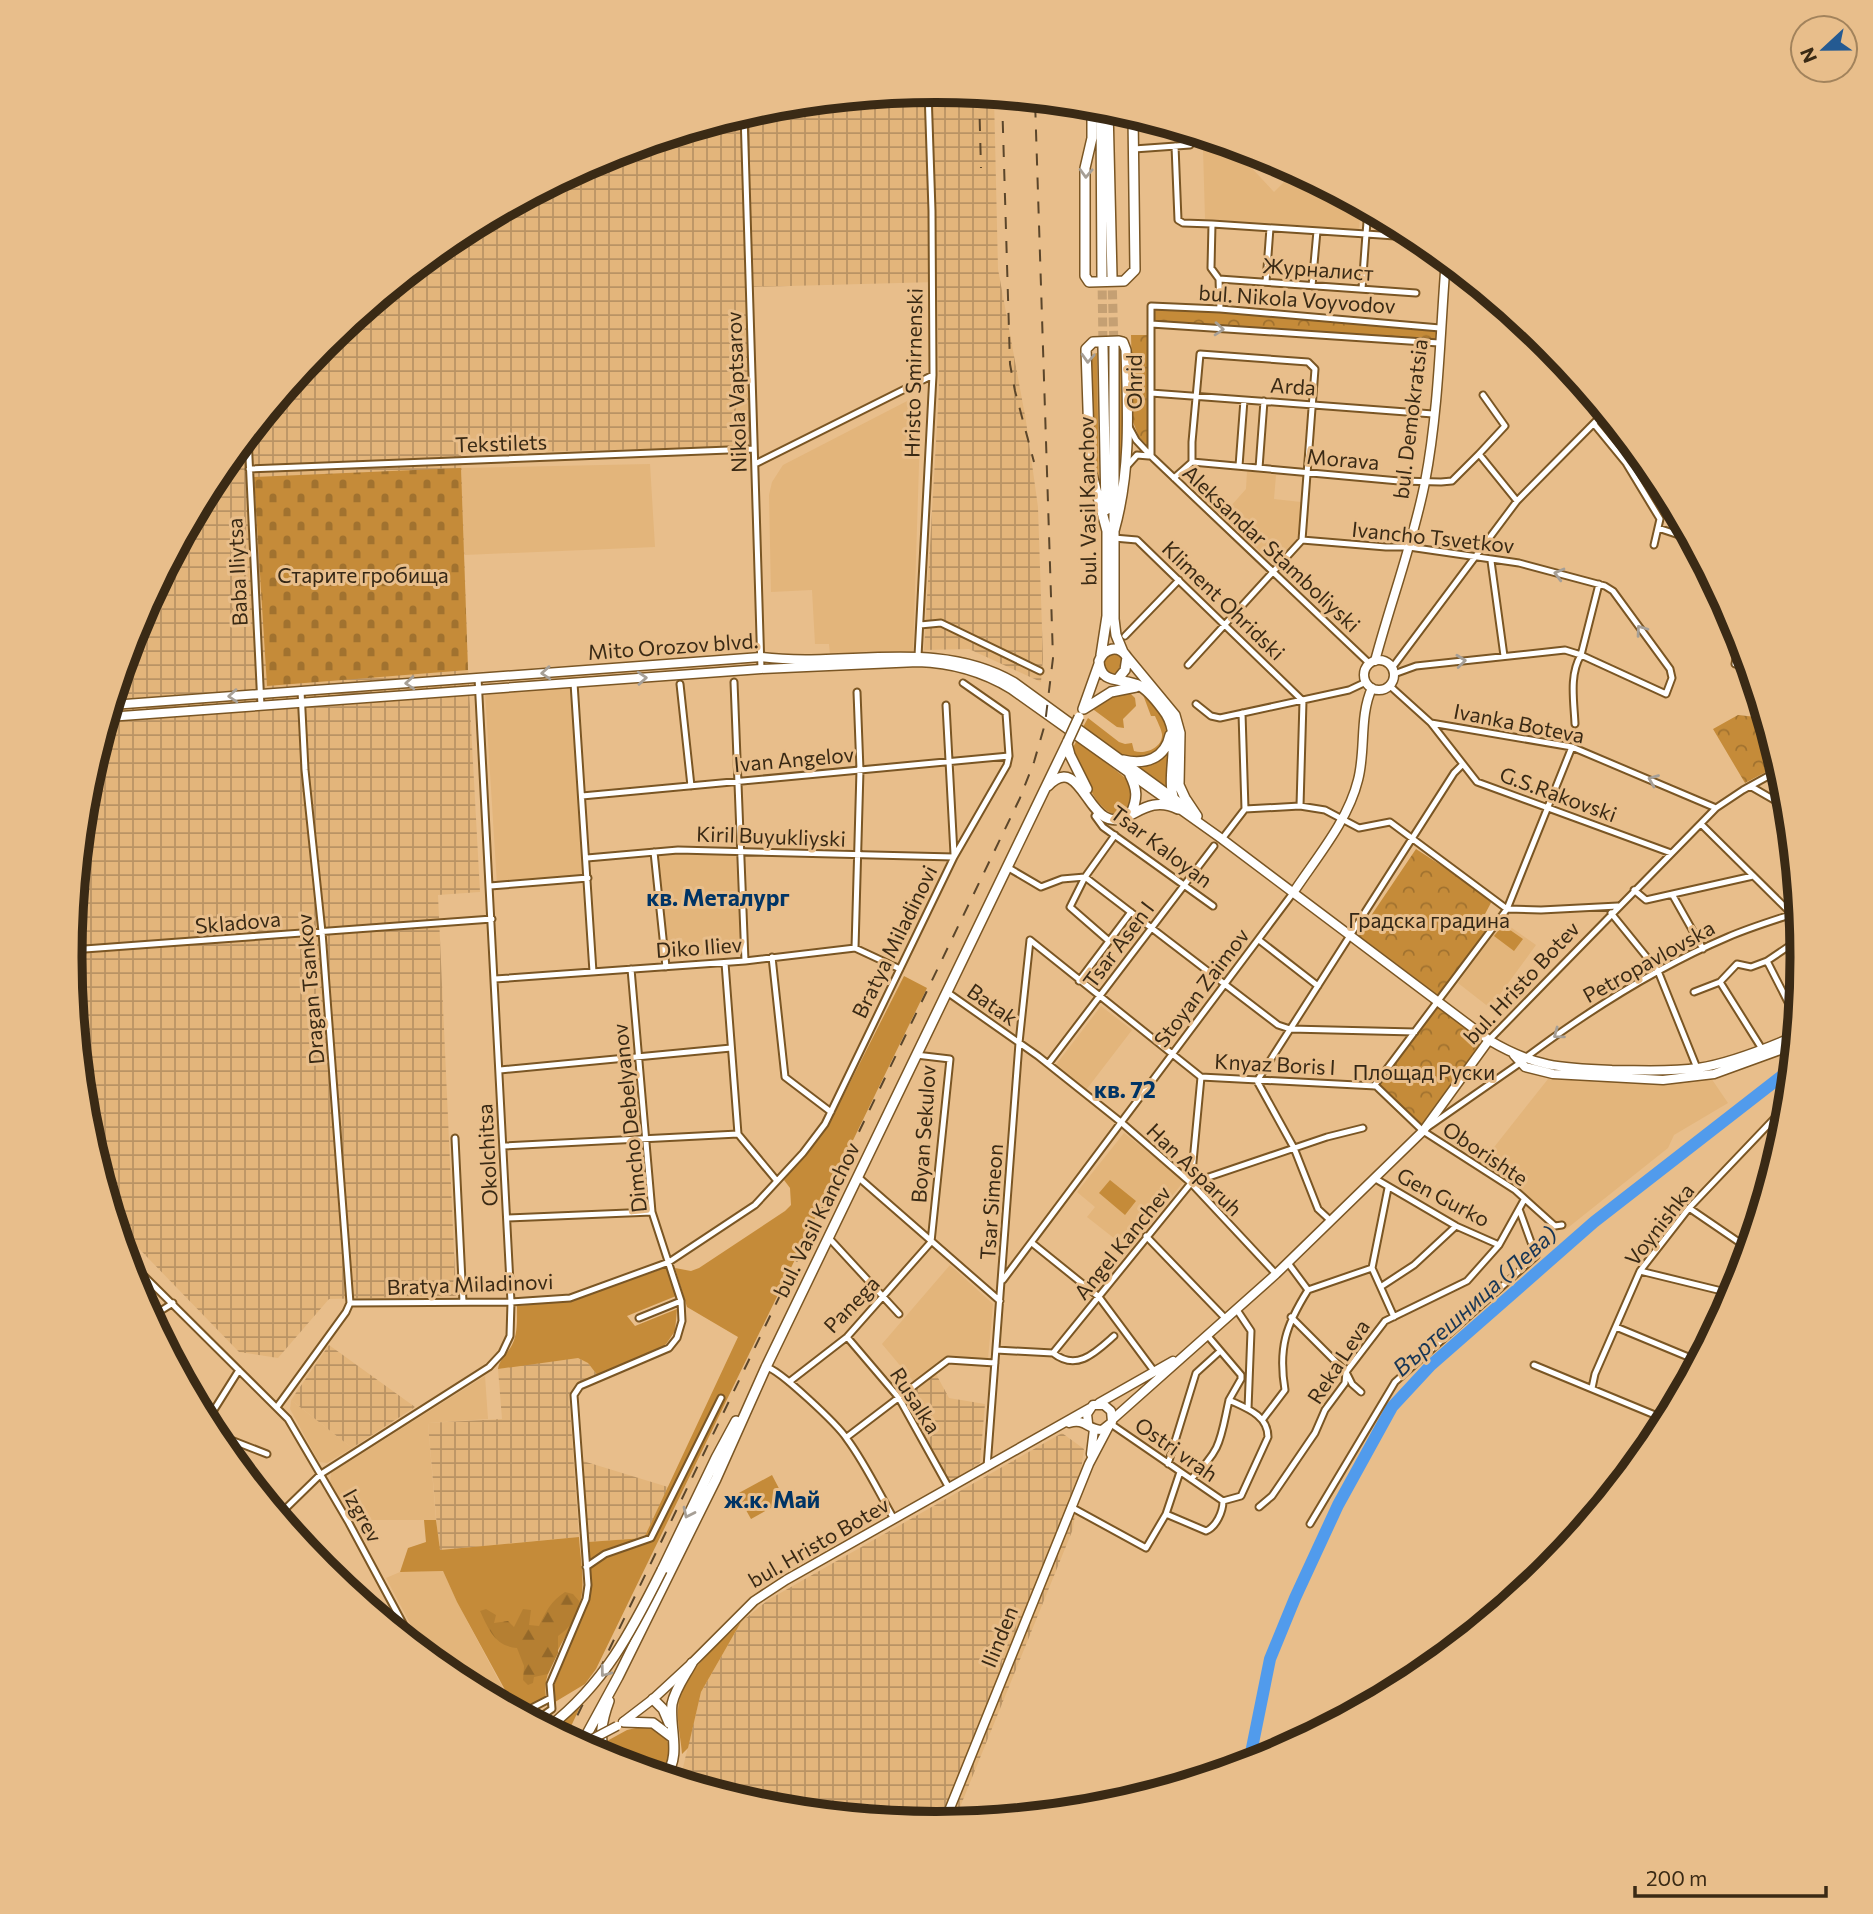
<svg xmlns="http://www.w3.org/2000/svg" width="1873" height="1914" font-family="Commissioner,sans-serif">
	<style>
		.built { fill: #e3b57b }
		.industrial { fill: url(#industrial-grid) }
		.grass { fill: #c58b39 }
		.forest { fill: url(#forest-firs) }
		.cemetery { fill: url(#cemetery-stones) }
		.park { fill: url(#park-crowns) }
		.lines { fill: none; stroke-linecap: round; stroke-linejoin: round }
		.river { stroke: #519bec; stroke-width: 12 }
		.primary-tunnel { stroke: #c5a073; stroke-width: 9; stroke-dasharray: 9 4.5; stroke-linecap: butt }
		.street-casing { stroke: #7a5624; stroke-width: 9 }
		.secondary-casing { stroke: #7a5624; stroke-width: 11 }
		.primary-casing { stroke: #7a5624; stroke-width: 12 }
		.street { stroke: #fff; stroke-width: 5 }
		.secondary { stroke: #fff; stroke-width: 8 }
		.primary { stroke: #fff; stroke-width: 9 }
		.rail { stroke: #5b462b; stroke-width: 2; stroke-dasharray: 12 12; stroke-linecap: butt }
		.secondary-bridge-casing { stroke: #7a5624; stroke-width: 11; stroke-linecap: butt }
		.primary-bridge-casing { stroke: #7a5624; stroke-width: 12; stroke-linecap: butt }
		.secondary-bridge { stroke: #fff; stroke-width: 8 }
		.primary-bridge { stroke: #fff; stroke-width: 9 }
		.oneway { stroke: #a69f96 }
		.labels { text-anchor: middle; stroke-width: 6; stroke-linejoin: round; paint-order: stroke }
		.street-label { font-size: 21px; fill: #3a2a15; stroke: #e8be8b }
		.park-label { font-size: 21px; fill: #342716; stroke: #e8be8b }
		.neighbourhood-label { font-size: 23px; font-weight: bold; fill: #003465; stroke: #e8be8b }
		.water-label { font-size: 23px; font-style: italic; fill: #163555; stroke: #e8be8b }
		.rim { fill: none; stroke: #3a2a15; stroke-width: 9 }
	</style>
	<defs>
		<pattern id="industrial-grid" width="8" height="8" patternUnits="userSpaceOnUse" patternTransform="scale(1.75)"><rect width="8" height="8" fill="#e3b57b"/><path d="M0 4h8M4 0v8" fill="none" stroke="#b99364"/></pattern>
		<pattern id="forest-firs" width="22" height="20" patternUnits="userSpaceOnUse" patternTransform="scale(1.75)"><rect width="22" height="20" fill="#b57f32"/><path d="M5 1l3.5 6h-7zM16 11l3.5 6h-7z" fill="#946829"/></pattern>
		<pattern id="cemetery-stones" width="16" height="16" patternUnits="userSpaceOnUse" patternTransform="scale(1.75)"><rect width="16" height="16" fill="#c58b39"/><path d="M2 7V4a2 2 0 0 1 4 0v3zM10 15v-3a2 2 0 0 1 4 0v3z" fill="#a1722f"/></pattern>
		<pattern id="park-crowns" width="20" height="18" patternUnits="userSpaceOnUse" patternTransform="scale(1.75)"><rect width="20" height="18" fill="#c58b39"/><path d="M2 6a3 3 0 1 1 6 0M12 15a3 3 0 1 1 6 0" fill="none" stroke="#a1722f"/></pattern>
	</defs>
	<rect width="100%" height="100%" fill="#e8be8b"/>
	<path class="built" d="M1203 148H1233L1274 192 1295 171 1361 206 1359 230 1205 219Z
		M911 399 921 403 913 652 830 655 829 644H815L812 590 771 592 769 495 772 482 783 465Z
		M650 464 655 547 464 555 461 468Z
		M1247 471 1276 475 1274 499 1301 502 1299 537 1274 564 1222 516 1246 489Z
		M571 686 584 879 497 885 485 692Z
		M681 854H736L740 953 667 958 658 855Z
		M1502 921 1536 945 1490 1008 1458 983Z
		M1101 1006 1132 1030 1086 1090 1055 1066Z
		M1711 1078 1728 1103 1674 1135 1668 1148 1565 1230 1562 1225 1555 1226 1477 1165 1495 1146 1548 1079 1649 1083Z
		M1124 1133 1184 1181 1129 1250 1087 1217 1095 1207 1077 1192Z
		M950 1265 993 1304 988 1359 946 1356 914 1382 882 1344Z
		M485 1376 488 1419 428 1423 436 1520H351L330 1483 331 1473Z
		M291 1400 352 1448 327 1463 319 1462 290 1409Z
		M215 1437 241 1446 276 1508 274 1509Z
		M443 1571 457 1602 514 1709 455 1677 419 1648 413 1629 386 1578 400 1572Z"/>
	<path class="industrial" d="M937 91 994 96 998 269 1026 421 1038 507 1043 659 1041 682 969 649 924 650 939 390 937 282 749 287 753 446 461 454 468 670 480 892 438 895 456 1296 329 1299 278 1358 239 1352 117 1226 87 1126 70 957 87 788 136 625 216 475 324 344 455 236 605 156 768 107Z
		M329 1345 415 1407 352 1448 291 1400Z
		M570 1357 578 1358 588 1363 598 1376 578 1384 569 1396 579 1537 439 1550 428 1423 502 1419 498 1369Z
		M936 1374 949 1398 985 1404 980 1463 953 1481H949L903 1399Z
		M1062 1433 1084 1449 1073 1529 954 1822 936 1823 767 1807 680 1780 701 1692 741 1622 768 1600Z
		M583 1461 668 1487 644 1538 588 1542Z"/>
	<path class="grass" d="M1119 347 1123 350C1124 400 1125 449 1118 499Z
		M1097 353 1099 490 1093 442 1091 355Z
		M1113 652 1120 655 1123 658 1118 671 1112 675 1105 670 1104 661Z
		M1129 692 1135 698 1136 706 1123 719 1124 728 1117 727 1094 710V707L1110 693Z
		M1142 692C1185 718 1165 775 1123 756 1109 750 1096 736 1083 727L1088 718 1119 742 1125 744 1132 743 1134 751C1145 755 1163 748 1162 734 1161 728 1157 721 1155 716H1151Z
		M1077 740 1128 780 1134 797C1110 848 1081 771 1071 751Z
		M1170 747 1169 790 1137 766 1153 763Z
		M1503 925 1523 939 1514 951 1494 936Z
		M904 976 927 988 596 1669 585 1684 555 1702 553 1688 590 1597 588 1542 644 1538 738 1337 687 1307 675 1268 691 1271 699 1268 785 1211 791 1205 790 1188 784 1180 828 1126Z
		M1110 1180 1136 1201 1125 1215 1099 1193Z
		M667 1267 676 1296 627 1316 635 1326 677 1309 675 1331 664 1347 598 1376 588 1363 578 1358 498 1369C499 1360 507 1354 512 1345 518 1333 517 1319 517 1306L575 1300Z
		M772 1475 785 1500 751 1519 737 1494Z
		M424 1520H436L440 1550 579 1537C580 1556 585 1580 581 1599 575 1632 541 1663 546 1697L519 1712 516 1710 457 1602 443 1571 400 1572 408 1548 426 1542Z
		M741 1622 701 1692 688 1748 682 1754C681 1739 677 1724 678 1710 679 1674 718 1646 741 1622Z
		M581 1705 566 1737 552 1729Z
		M645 1726C671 1733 679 1755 659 1774L611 1759 607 1741 627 1730Z"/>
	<path class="forest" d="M565 1592 573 1594 579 1601C579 1616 570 1628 558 1636V1653L548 1674 534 1677 533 1683 528 1685 523 1680 524 1666 517 1648C495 1646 489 1630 480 1611L486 1609 496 1615 494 1623 508 1621 514 1627 523 1609 531 1610 529 1625 539 1626C546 1611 551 1601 565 1592Z"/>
	<path class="cemetery" d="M461 468 468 670 267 686 254 477Z"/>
	<path class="park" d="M1150 307 1440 328 1439 343 1151 324Z
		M1131 335H1147L1149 447 1139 437 1133 422Z
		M1738 715 1765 718 1779 765 1745 783 1713 729Z
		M1416 849 1493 899 1485 914 1494 920 1439 996 1358 935Z
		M1439 1006 1484 1041 1421 1125 1379 1085Z"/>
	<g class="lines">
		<path class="river" d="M1254 1762 1252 1748 1270 1659 1295 1598 1338 1505 1392 1407 1431 1365 1594 1222 1792 1068"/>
		<path class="primary-tunnel" d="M1102 277 1103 347
			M1112 277 1114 347"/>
		<g class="street-casing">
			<path id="street" d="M744 114 761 669
				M1175 146 1178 220 1183 223 1212 224
				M1134 149 1190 145
				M1219 279 1416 293
				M1266 282 1270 228
				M1312 286 1317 231
				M1362 289 1366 234 1395 236 1399 227
				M1220 309 1219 279 1211 268 1212 224 1366 234 1368 210
				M1151 324 1439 343
				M1527 336 1609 427H1617
				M1541 352 1548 343
				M1151 393 1433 414
				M1483 395 1505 426 1479 454 1517 501
				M1594 424 1626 463 1660 519 1654 545
				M1129 427 1136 440 1151 456 1370 664
				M248 437 261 706
				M1151 456V306L1220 309 1440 328
				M1192 462 1399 481 1441 482 1452 481 1479 454
				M1626 463 1651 469
				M755 464 933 375
				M1128 465 1137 455 1149 456
				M1239 466 1244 400
				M1259 468 1264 401
				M249 469 754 449
				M1174 478 1192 462V442L1200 354 1308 362 1315 369 1302 540 1188 665
				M1658 528 1691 539
				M1114 538 1137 540 1303 701 1300 806
				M1302 540 1386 547H1409L1519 563 1605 586 1613 591 1670 669 1672 678 1666 694 1581 655 1565 650 1416 666 1394 674
				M1491 561 1504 656
				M920 625 941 623 1040 671
				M1125 636 1179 580
				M918 656 933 375 932 211 928 91
				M1735 664 1740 637
				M1392 668 1517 501 1605 412
				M734 682 745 961
				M574 683 593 972
				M680 684 691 786
				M1390 686 1431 723 1477 782 1671 853
				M1196 704 1211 716 1220 718 1349 690 1366 682
				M946 705 954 854
				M1431 723 1572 747 1716 808
				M1575 724C1574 701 1569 675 1581 655L1599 584
				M1750 786 1788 808
				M582 796 1009 756
				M1245 809 1300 806 1325 810 1359 828 1390 822 1507 909 1541 910 1618 906
				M1098 812 1095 816 1103 827 1213 906
				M1701 824 1799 921
				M1222 839 1245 809 1242 713
				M654 852 666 967
				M587 858 678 850 954 857
				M1007 867 1041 887 1062 879 1085 877 1278 1025 1290 1029 1415 1032
				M490 886 588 878
				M1634 890 1646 900 1753 876
				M1672 894 1703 949
				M1611 913 1658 971 1697 1068
				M1030 940 1201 1077 1376 1086 1423 1131 1515 1190 1555 1226 1562 1225
				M1259 940 1318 986
				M1109 941 1070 907 1085 877 1115 835
				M855 948 860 770 857 692
				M71 950 492 919
				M772 957 785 1077 831 1112
				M1767 961 1791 1008
				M725 963 738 1134 777 1181
				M495 979 745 961 855 948 900 969
				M1079 981 1131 912
				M1720 982 1762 1049
				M947 992 1038 1056 1122 1123 1191 1183 1276 1274
				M1694 992 1720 982 1737 964 1751 967 1767 961 1801 938
				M1489 1040 1716 808 1743 790 1781 769
				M1525 1058C1588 1011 1655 968 1728 937 1751 927 1775 920 1799 912
				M1048 1064 1214 846
				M500 1070 731 1048
				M1374 1086 1507 909 1572 747
				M1428 1127 1520 1063
				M455 1138 463 1302
				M503 1146 738 1134
				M858 1177 1000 1301
				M1374 1178 1456 1226 1499 1245
				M1191 1183 1201 1077
				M1388 1188 1372 1268 1394 1317
				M1689 1208 1749 1249
				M507 1218 652 1212
				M1331 1221 1318 1209 1294 1148 1257 1081 1454 773 1462 765
				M1146 1236 1226 1319
				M828 1237 899 1314
				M1032 1243 1099 1297 1154 1371
				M127 1259 288 1419 349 1523 414 1644
				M1288 1263 1308 1290 1372 1268
				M1640 1271 1734 1294
				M1003 1280 1293 893
				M1382 1286 1414 1265 1456 1226
				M350 1303 511 1302 570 1298 669 1262 755 1205 803 1153 825 1124 954 857 1007 765 1009 756 1006 713 963 683
				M1237 1310 1251 1331 1248 1409
				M151 1317 173 1303
				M1291 1317 1346 1372 1352 1384 1361 1392
				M639 1318 681 1301
				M1616 1327 1698 1361
				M1207 1335 1241 1375V1379L1229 1400C1246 1408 1268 1415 1268 1437L1241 1496 1223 1501
				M847 1337 899 1398 949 1488
				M996 1350 1053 1353 1191 1183 1327 1137 1363 1128
				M1053 1353C1077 1372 1096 1352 1114 1336
				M1534 1365 1667 1420
				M766 1367C779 1369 838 1425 847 1439 865 1463 879 1493 894 1519
				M789 1382 847 1337 931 1242 950 1059 916 1055
				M1592 1388 1595 1374 1640 1271 1689 1208 1789 1103
				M277 1407 346 1312 350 1303 322 932 305 770 301 691
				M1263 1419 1285 1390C1278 1348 1286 1325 1308 1290
				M207 1421 239 1370
				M1111 1424 1223 1501
				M213 1433 267 1454
				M847 1437 948 1360 995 1363
				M1168 1464 1196 1373 1218 1353
				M987 1467 1019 1043 1030 940
				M1191 1479C1222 1449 1220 1441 1229 1400
				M1071 1507 1146 1548 1166 1514 1206 1531C1216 1527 1223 1512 1223 1501
				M1259 1507 1272 1496 1315 1433 1325 1410 1345 1383 1346 1372 1385 1321 1467 1281 1499 1245 1524 1200
				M1166 1514 1180 1472
				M279 1515 321 1474 489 1367 502 1353 510 1336 511 1302 478 678
				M1310 1524 1395 1382 1536 1256 1519 1209
				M586 1567 605 1554 651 1538 721 1398
				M522 1713 551 1698
				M536 1720 552 1709 550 1684 586 1599 588 1585 574 1395 580 1386 669 1348 677 1338 682 1321 681 1301 652 1212 631 969"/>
		</g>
		<g class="secondary-casing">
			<path id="secondary" d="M1364 675a15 15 0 1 1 30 0a15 15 0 1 1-30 0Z
				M1375 661C1391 601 1413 543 1425 482 1439 409 1440 333 1446 259
				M112 705 761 657C846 668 936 637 1014 682L1194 813
				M108 717 761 669 918 662C951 663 983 672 1011 689L1222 839 1489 1040C1534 1067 1561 1068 1612 1070 1641 1070 1670 1072 1698 1068 1730 1063 1765 1049 1795 1036
				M1293 893C1316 858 1348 821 1358 780 1366 750 1359 716 1372 688
				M1514 1055 1525 1067 1553 1074 1663 1080 1714 1074 1794 1045
				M1099 1403 1173 1361
				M1113 1419 1276 1274 1423 1131 1489 1040
				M1069 1423C1085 1418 1088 1430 1102 1430L1112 1422 1111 1411 1104 1405H1093L1087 1414 1088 1423
				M1091 1454 1094 1429
				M623 1722 653 1699 692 1663 754 1601 786 1580 1090 1408
				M944 1823 1089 1464 1109 1426"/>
		</g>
		<g class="primary-casing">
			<path id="primary" d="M1092 106V138L1085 168V276L1089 282 1124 281 1135 270 1133 115
				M1101 107 1102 277
				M1108 108 1112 277
				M1103 347 1106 510
				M1114 347V619L1116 635 1123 652
				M1107 531 1090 467 1086 349 1093 342 1119 341 1123 342 1126 350C1128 411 1131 471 1114 531
				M1101 655 1107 616V528
				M1127 657 1175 715 1180 733 1179 785 1185 798 1197 816
				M1117 680 1125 670 1127 657C1119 644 1104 648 1099 661 1100 686 1123 677 1140 686 1150 692 1159 704 1166 714 1184 743 1161 781 1178 809
				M1083 709 1099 664
				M1084 709 1111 692 1136 687
				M1067 744 1070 755 1087 789
				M1123 760C1145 765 1165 759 1170 735
				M1130 775C1137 789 1138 798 1131 813
				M1048 786C1075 757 1085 806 1105 817 1128 830 1143 792 1178 809
				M662 1570 716 1458 736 1421
				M653 1699 663 1709 669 1723
				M624 1722 653 1723 673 1738
				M581 1745 618 1677 716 1479 766 1367 1068 741
				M606 1758C598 1739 602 1720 609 1701
				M665 1776C682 1756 669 1728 672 1704 675 1689 685 1676 692 1663"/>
		</g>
		<use href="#street" class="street"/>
		<use href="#secondary" class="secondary"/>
		<use href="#primary" class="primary"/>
		<path class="rail" d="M979 95 981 168
			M1002 97 1010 364 1015 391 1034 462
			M567 1737 1020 798 1034 762 1045 724 1053 658 1035 100"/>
		<g class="secondary-bridge-casing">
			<path id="secondary-bridge" d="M581 1745 617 1726"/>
		</g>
		<g class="primary-bridge-casing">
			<path id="primary-bridge" d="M1068 741 1079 717
				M549 1727C605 1683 631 1632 662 1570"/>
		</g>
		<use href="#secondary-bridge" class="secondary-bridge"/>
		<use href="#primary-bridge" class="primary-bridge"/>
	</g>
	<defs><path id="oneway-chevron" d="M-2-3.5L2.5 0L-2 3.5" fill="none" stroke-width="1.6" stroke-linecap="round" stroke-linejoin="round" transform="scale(1.75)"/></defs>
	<g class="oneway">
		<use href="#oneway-chevron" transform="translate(1086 173) rotate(92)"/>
		<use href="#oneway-chevron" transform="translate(1219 329) rotate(4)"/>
		<use href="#oneway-chevron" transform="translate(1088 358) rotate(93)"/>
		<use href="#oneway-chevron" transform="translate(1559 574) rotate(-165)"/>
		<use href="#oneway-chevron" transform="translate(1641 630) rotate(-126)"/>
		<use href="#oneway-chevron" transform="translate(1461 661) rotate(-6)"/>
		<use href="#oneway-chevron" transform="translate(546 673) rotate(176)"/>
		<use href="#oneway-chevron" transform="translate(642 678) rotate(-4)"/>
		<use href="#oneway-chevron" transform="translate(410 683) rotate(176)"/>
		<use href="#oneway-chevron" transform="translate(233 696) rotate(176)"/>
		<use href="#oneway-chevron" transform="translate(1653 780) rotate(-158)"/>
		<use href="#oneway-chevron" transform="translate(1558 1034) rotate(144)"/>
		<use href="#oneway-chevron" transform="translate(688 1513) rotate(116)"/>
		<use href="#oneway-chevron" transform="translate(605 1672) rotate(127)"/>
	</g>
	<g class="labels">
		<g class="street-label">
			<text transform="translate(1318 270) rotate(4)" y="7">Журналист</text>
			<text transform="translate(1297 300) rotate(4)" y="7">bul. Nikola Voyvodov</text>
			<text transform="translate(914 373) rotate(-89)" y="7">Hristo Smirnenski</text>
			<text transform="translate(1135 382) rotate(-90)" y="7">Ohrid</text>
			<text transform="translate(1293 387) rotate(4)" y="7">Arda</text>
			<text transform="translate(737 392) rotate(-92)" y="7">Nikola Vaptsarov</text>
			<text transform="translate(1411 419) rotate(-83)" y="7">bul. Demokratsia</text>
			<text transform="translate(501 444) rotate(-2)" y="7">Tekstilets</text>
			<text transform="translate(1343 460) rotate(5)" y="7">Morava</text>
			<text transform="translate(1088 501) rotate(-91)" y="7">bul. Vasil Kanchov</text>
			<text transform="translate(1433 538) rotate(6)" y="7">Ivancho Tsvetkov</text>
			<text transform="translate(1271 549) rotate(43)" y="7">Alеksandar Stamboliyski</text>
			<text transform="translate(238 572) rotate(-93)" y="7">Baba Iliytsa</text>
			<text transform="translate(1223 601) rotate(44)" y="7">Kliment Ohridski</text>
			<text transform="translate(673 647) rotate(-4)" y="7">Mito Orozov blvd.</text>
			<text transform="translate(1519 724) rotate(11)" y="7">Ivanka Boteva</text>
			<text transform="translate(794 760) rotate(-5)" y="7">Ivan Angelov</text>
			<text transform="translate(1558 795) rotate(20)" y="7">G.S.Rakovski</text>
			<text transform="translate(771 837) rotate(2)" y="7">Kiril Buyukliyski</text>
			<text transform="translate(1161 847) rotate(37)" y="7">Tsar Kaloyan</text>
			<text transform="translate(238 923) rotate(-5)" y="7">Skladova</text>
			<text transform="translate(895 942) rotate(-64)" y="7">Bratya Miladinovi</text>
			<text transform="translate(1119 945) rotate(-53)" y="7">Tsar Asen I</text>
			<text transform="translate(699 948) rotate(-4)" y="7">Diko Iliev</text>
			<text transform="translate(1649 962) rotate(-29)" y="7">Petropavlovska</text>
			<text transform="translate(1522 983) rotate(-47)" y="7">bul. Hristo Botev</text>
			<text transform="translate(1202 988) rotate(-53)" y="7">Stoyan Zaimov</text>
			<text transform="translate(311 989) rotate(-95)" y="7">Dragan Tsankov</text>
			<text transform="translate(992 1005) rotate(35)" y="7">Batak</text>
			<text transform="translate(1275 1065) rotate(3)" y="7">Knyaz Boris I</text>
			<text transform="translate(630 1118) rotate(-96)" y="7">Dimcho Debelyanov</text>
			<text transform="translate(924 1134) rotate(-86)" y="7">Boyan Sekulov</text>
			<text transform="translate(1485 1154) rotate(34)" y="7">Oborishte</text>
			<text transform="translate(488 1155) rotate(-93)" y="7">Okolchitsa</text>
			<text transform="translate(1194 1170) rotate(44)" y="7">Han Asparuh</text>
			<text transform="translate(1443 1198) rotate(28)" y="7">Gen Gurko</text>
			<text transform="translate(992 1202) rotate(-86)" y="7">Tsar Simeon</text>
			<text transform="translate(817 1220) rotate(-64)" y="7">bul. Vasil Kanchov</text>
			<text transform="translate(1660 1225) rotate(-52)" y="7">Voynishka</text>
			<text transform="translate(1123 1243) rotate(-51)" y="7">Angel Kanchev</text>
			<text transform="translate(470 1285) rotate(-2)" y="7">Bratya Miladinovi</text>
			<text transform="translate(852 1305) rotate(-46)" y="7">Panega</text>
			<text transform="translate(1339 1362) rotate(-57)" y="7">Reka Leva</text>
			<text transform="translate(915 1401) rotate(57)" y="7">Rusalka</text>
			<text transform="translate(1176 1450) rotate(35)" y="7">Ostri vrah</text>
			<text transform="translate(362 1516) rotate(61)" y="7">Izgrev</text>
			<text transform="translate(819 1543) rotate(-30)" y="7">bul. Hristo Botev</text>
			<text transform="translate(1000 1637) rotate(-68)" y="7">Ilinden</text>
		</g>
		<g class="park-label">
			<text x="363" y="583">Старите гробища</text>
			<text x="1429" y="928">Градска градина</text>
			<text x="1424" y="1080">Площад Руски</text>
		</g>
		<g class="neighbourhood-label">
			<text x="718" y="906">кв. Металург</text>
			<text x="1125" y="1098">кв. 72</text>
			<text x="772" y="1508">ж.к. Май</text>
		</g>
		<g class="water-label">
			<text transform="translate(1475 1301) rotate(-42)" y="8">Въртешница (Лева)</text>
		</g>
	</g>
	<path d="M0 0H1873V1914H0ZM82 957a854 854 0 1 1 1708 0a854 854 0 1 1-1708 0Z" fill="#e8be8b" fill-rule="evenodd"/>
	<path class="rim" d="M82 957a854 854 0 1 1 1708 0a854 854 0 1 1-1708 0Z"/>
	<g transform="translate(1824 49) rotate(248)"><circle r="33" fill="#e8be8b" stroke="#a2835c" stroke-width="2"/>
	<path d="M0-5L12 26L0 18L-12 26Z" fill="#245a92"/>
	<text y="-10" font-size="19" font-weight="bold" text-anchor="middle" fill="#3a2a15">N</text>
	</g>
	<path d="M1635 1886v10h191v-10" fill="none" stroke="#3a2a15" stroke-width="3.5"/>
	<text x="1646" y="1886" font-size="21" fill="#3a2a15" stroke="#e8be8b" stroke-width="5" paint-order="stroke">200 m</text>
</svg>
